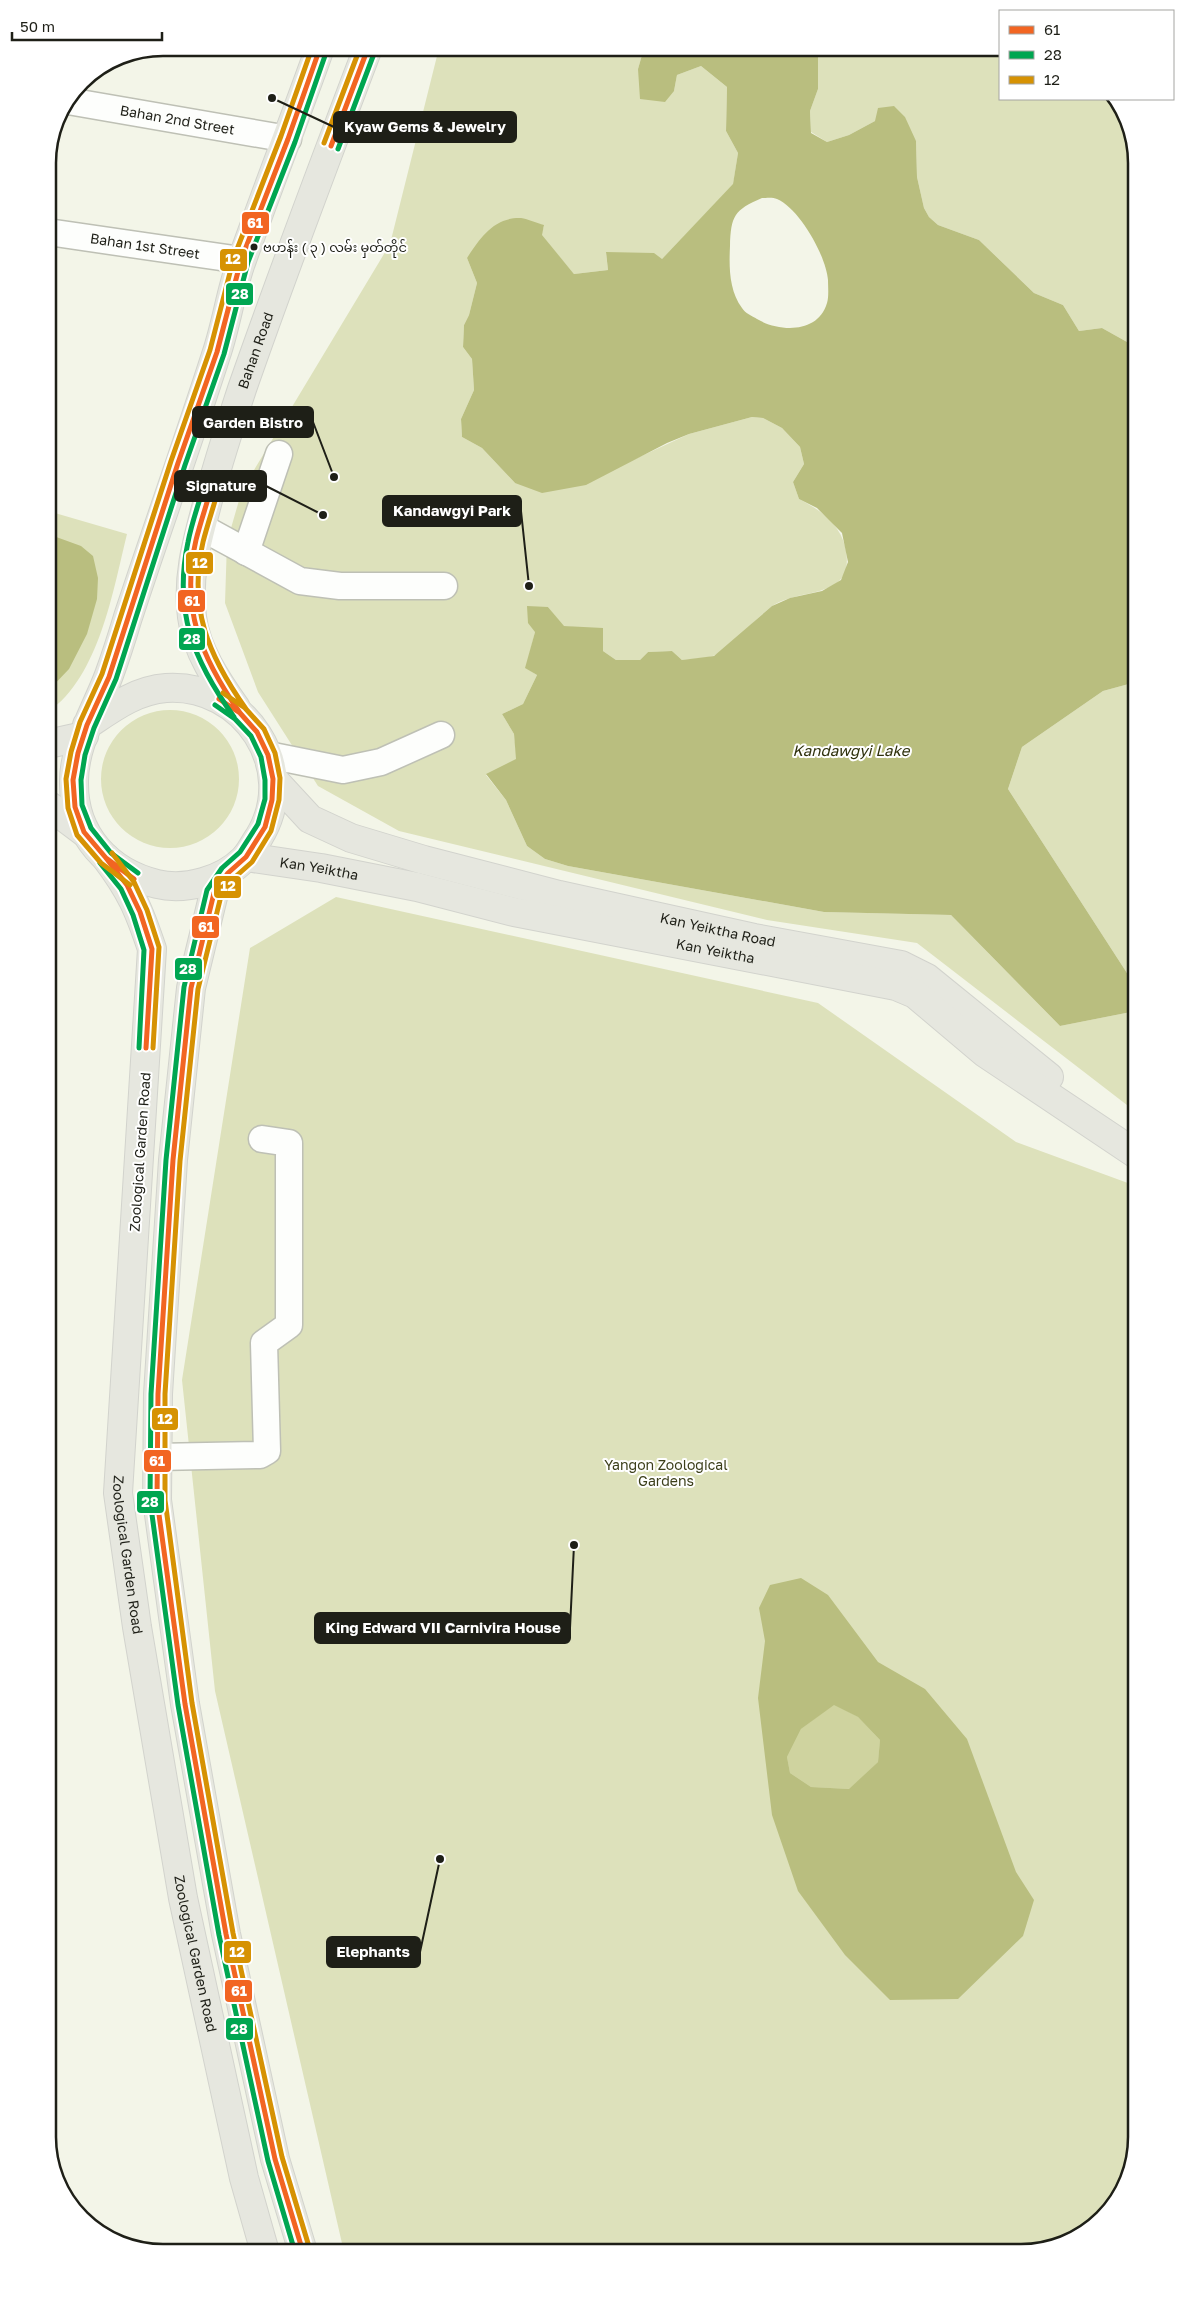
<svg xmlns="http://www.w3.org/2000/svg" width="1184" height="2300" font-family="'Golos Text','Noto Sans Myanmar',sans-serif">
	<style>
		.green { fill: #dde1bb }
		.forest { fill: #cfd39f }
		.water { fill: #b9be7f; fill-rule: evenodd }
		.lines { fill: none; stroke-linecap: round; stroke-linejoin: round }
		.minor-casing { stroke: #bec0b5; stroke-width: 29 }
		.major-casing { stroke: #d2d3cd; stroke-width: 30 }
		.minor { stroke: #fdfefc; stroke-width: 26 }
		.major { stroke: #e6e7df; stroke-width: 28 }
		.bus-1-casing { stroke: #fff; stroke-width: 9 }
		.bus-2-casing { stroke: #fff; stroke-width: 9 }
		.bus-3-casing { stroke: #fff; stroke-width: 9 }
		.bus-1 { stroke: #f26522; stroke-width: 5 }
		.bus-2 { stroke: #00a651; stroke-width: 5 }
		.bus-3 { stroke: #d69203; stroke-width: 5 }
		.bus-dot { fill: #1e1f17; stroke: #fff; stroke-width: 2 }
		.labels { text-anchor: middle; stroke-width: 4; stroke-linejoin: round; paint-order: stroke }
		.bus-label { font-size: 13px; fill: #1e1f17; stroke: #fff; text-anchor: start }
		.street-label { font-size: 14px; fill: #1e1f17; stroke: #fff }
		.park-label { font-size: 14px; fill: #3b3e19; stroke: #fff }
		.water-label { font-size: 15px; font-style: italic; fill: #2e300b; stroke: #fff }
		.rim { fill: none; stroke: #1e1f17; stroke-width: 2.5 }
		.leader { fill: none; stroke: #1e1f17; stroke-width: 2 }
		.callout-dot { fill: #1e1f17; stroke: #fff; stroke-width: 2 }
		.callout { fill: #1e1f17; stroke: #1e1f17; stroke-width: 2 }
		.callout-label { font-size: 15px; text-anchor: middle; font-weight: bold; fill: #fff }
		.line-badge { stroke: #fff; stroke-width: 2 }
		.badge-label { font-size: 14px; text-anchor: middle; font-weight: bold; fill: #fff }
	</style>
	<rect width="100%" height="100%" fill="#f3f5e8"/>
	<path class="green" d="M439 48H644L638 69 674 91 677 75 701 66 727 87 726 131 738 153 733 185 662 259 606 253 608 270 574 274 541 235 544 226 467 258 477 283 469 315 464 325 463 347 472 359 474 390 461 419 462 437 482 448 515 483 635 459 689 434 752 417 763 418 782 428 800 447 804 464 793 482 799 499C819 509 839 523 845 546 858 602 800 586 771 607 758 616 724 653 713 656 703 659 692 659 682 660L672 651 648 652 640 660H616L603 651 581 628 563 626 548 607 535 632 526 668 537 675 523 704 502 714 514 734 517 760 486 775 506 800 527 846 545 859 568 866 824 912 951 915 1060 1026 1136 1011V1112L917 943 767 920 399 831 318 786 258 692 225 603 227 542 242 490 390 244Z
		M810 48H1000V99H1112L1128 119 1136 163V347L1102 328 1079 331 1063 305 1034 293 979 240 938 225 929 217 924 208 917 177 916 141 875 121 849 135 827 142 811 132 810 111 818 89V50Z
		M48 511 127 534C113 591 99 677 48 712Z
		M1136 682V987L1008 789 1022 747 1103 691Z
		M101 779a69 69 0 1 1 138 0a69 69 0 1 1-138 0Z
		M336 897 818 1003 1016 1142 1136 1186V2137L1117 2201 1065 2244 1021 2252H344L215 1691 182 1380 250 948Z"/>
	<path class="forest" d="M834 1704 858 1717 880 1740 878 1762 850 1789 811 1787 790 1773 787 1757 801 1729Z"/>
	<path class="water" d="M644 48H810L818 50V89L810 111 811 133 827 142 849 135 875 121 878 108 894 106 905 117 916 141 917 177 924 208 929 217 938 225 979 240 1034 293 1063 305 1079 331 1102 328 1136 347V682L1103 691 1022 747 1008 789 1136 987V1011L1060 1026 951 915 824 912 568 866 545 859 527 846 506 800 486 774 516 759 514 734 502 714 523 704 537 675 525 668 535 632 528 623 527 606 548 607 564 626 603 628V651L616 660H640L648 652 672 651 682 660 714 656 772 606 790 598 822 591 841 580 848 562 842 533 817 508 799 499 793 482 804 464 800 447 782 428 763 418 752 417 689 434 667 443 586 485 542 493 515 483 482 448 462 437 461 419 474 390 472 359 463 347 464 325 469 315 477 283 467 258C480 238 494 217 521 218 528 219 537 223 544 225L542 235 574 274 608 270 606 252 654 253 662 259 733 184 738 153 726 131 727 87 701 66 677 75 674 91 665 102 640 99 638 69ZM762 198C766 198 773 197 777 199 800 209 826 256 828 280 828 286 829 297 827 303 818 334 779 332 757 319 752 316 745 313 742 308 729 290 729 267 730 246 731 216 734 210 762 198Z
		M48 534 81 546 93 556 98 578 97 599 87 634 69 669 48 691Z
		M801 1578 828 1595 878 1662 925 1689 967 1739 1016 1872 1034 1900 1023 1936 958 1999 890 2000 845 1955 798 1891 772 1815 758 1698 765 1641 759 1608 770 1585ZM834 1705 858 1717 880 1740 878 1762 849 1789 811 1787 790 1773 787 1757 801 1729Z"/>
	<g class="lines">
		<g class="minor-casing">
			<g id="minor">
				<path id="s1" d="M68 101 288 139"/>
				<path id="s2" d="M48 232 241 260"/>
				<path d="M201 527 300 581 340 586H444"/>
				<path d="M246 552 279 454"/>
				<path d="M268 755 343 770 381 762 441 735"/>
				<path d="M157 1457 260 1455 267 1451 264 1343 289 1325V1143L262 1139"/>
			</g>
		</g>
		<g class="major-casing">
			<g id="major">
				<path id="s3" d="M236 708C217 681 196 650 192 617 187 579 196 545 206 508 216 468 229 429 242 389 282 274 325 161 368 48"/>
				<path d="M87 725C111 709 136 690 166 688 244 683 301 768 259 837 254 844 250 853 244 859 223 880 186 891 157 884 108 872 74 835 74 784 73 745 96 710 109 675 116 656 122 637 128 617 157 529 188 442 216 355 227 323 231 288 243 257 268 187 295 118 320 48"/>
				<path d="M48 744 84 736"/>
				<path id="s4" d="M273 779 310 819 351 838 424 860 559 895 754 938 901 965 927 978 1049 1077"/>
				<path d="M48 805 84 832"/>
				<path id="s5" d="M246 857 321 868 417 887 514 912 896 986 915 994 985 1053 1136 1154"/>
				<path id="s6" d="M106 858C131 891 139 910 152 949L118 1493 137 1627 183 1898 244 2178 265 2252"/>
				<path d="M228 873 214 893 191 988 173 1160 158 1394 157 1500 185 1704 226 1934 275 2159 303 2252"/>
			</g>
		</g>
		<use href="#minor" class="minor"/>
		<use href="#major" class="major"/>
		<g class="bus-1-casing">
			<path id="bus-1" d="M331 146 368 48
				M213 481C208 501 201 520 196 540 180 609 201 657 240 713
				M219 699 240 713 257 732 268 755 273 779 272 800 265 827 246 857 228 873 214 893 191 988 173 1160 158 1394 157 1500 185 1704 226 1934 275 2159 303 2252
				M106 858 127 885 140 912 152 949 146 1048
				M134 879 106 858 84 832 75 807 73 780 78 753 87 725 109 677 178 463 217 352 241 260 288 139 320 48"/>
		</g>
		<g class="bus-2-casing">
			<path id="bus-2" d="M338 149 375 51
				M206 479C200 500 192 521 188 542 173 612 194 661 234 717
				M215 705 235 719 251 736 261 757 265 780V799L258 824 240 852 222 868 207 890 184 987 166 1160 151 1394 150 1500 178 1705 219 1935 268 2161 295 2252
				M100 863 121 889 133 915 144 950 139 1048
				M138 873 111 853 91 828 82 805 81 780 85 755 94 728 116 679 185 465 224 354 248 262 295 142 327 50"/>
		</g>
		<g class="bus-3-casing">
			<path id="bus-3" d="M324 143 360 48
				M220 483C215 503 208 522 203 542 188 608 208 655 246 709
				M223 693 245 708 264 729 275 753 280 778 279 800 271 831 252 862 234 878 221 896 198 989 180 1161 165 1394V1500L192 1703 233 1933 282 2157 310 2250
				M112 853 134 882 147 910 159 947 153 1048
				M130 885 101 863 77 835 68 808 66 779 71 752 80 722 102 674 171 461 210 350 234 257 281 136 312 48"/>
		</g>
		<use href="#bus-1" class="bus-1"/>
		<use href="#bus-2" class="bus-2"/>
		<use href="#bus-3" class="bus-3"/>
	</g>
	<circle class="bus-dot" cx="254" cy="247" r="4.5"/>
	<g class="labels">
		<g class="bus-label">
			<text x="263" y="252">ဗဟန်း ( ၃ ) လမ်း မှတ်တိုင်</text>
		</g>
		<g class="street-label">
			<text dy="5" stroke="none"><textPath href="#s1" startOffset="111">Bahan 2nd Street</textPath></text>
			<text dy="5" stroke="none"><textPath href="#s2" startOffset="98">Bahan 1st Street</textPath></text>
			<text dy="5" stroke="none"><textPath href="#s3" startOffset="378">Bahan Road</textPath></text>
			<text dy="5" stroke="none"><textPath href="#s5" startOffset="74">Kan Yeiktha</textPath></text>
			<text dy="5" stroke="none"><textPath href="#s4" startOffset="478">Kan Yeiktha Road</textPath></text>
			<text dy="5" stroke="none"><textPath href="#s5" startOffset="479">Kan Yeiktha</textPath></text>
			<text transform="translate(140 1152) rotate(-86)" y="5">Zoological Garden Road</text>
			<text dy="5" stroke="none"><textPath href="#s6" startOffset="710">Zoological Garden Road</textPath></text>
			<text dy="5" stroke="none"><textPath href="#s6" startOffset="1115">Zoological Garden Road</textPath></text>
		</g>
		<g class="park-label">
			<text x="666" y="1470">Yangon Zoological<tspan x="666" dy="16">Gardens</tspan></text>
		</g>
		<g class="water-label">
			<text x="851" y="756">Kandawgyi Lake</text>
		</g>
	</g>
	<path d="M0 0H1184V2300H0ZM163 56H1021A107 107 0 0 1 1128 163V2137A107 107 0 0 1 1021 2244H163A107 107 0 0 1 56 2137V163A107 107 0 0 1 163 56Z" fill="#fff" fill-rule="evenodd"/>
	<path class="rim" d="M163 56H1021A107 107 0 0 1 1128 163V2137A107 107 0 0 1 1021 2244H163A107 107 0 0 1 56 2137V163A107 107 0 0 1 163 56Z"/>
	<path class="leader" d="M272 98L334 127M334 477L313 422M323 515L266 486M529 586L521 511M574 1545L570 1628M440 1859L420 1952"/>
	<g class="callout-dot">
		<circle cx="272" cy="98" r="5"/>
		<circle cx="334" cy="477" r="5"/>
		<circle cx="323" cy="515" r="5"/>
		<circle cx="529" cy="586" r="5"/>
		<circle cx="574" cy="1545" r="5"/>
		<circle cx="440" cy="1859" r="5"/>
	</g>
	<g class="callout">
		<rect x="334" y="112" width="182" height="30" rx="5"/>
		<rect x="193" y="407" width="120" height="30" rx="5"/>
		<rect x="175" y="471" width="91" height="30" rx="5"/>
		<rect x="383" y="496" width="138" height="30" rx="5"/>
		<rect x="315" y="1613" width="255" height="30" rx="5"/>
		<rect x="327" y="1937" width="93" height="30" rx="5"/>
	</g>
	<g class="callout-label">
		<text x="425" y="132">Kyaw Gems &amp; Jewelry</text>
		<text x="253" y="428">Garden Bistro</text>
		<text x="221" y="491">Signature</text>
		<text x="452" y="516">Kandawgyi Park</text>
		<text x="443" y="1633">King Edward VII Carnivira House</text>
		<text x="373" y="1957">Elephants</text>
	</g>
	<g class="line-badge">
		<rect x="241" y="211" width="29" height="24" rx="5" fill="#f26522"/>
		<rect x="219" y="248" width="29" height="24" rx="5" fill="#d69203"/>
		<rect x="225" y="282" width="29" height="24" rx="5" fill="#00a651"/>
		<rect x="185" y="551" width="29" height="24" rx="5" fill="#d69203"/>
		<rect x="177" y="589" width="29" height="24" rx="5" fill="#f26522"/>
		<rect x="178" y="627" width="28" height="24" rx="5" fill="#00a651"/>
		<rect x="213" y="875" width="29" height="24" rx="5" fill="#d69203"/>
		<rect x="191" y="915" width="29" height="24" rx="5" fill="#f26522"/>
		<rect x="174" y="957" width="29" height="24" rx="5" fill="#00a651"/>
		<rect x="151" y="1407" width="28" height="24" rx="5" fill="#d69203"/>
		<rect x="143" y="1449" width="29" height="24" rx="5" fill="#f26522"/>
		<rect x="136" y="1490" width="29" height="24" rx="5" fill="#00a651"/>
		<rect x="223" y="1940" width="29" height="24" rx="5" fill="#d69203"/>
		<rect x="224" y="1979" width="29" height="24" rx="5" fill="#f26522"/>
		<rect x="225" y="2017" width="29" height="24" rx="5" fill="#00a651"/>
	</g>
	<g class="badge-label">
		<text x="255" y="228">61</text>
		<text x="233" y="264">12</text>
		<text x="240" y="299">28</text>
		<text x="200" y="568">12</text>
		<text x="192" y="606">61</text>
		<text x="192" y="644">28</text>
		<text x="228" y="891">12</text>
		<text x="206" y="932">61</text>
		<text x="188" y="974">28</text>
		<text x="165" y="1424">12</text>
		<text x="157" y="1466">61</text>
		<text x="150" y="1507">28</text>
		<text x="237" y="1957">12</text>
		<text x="239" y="1996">61</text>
		<text x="239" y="2034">28</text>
	</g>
	<rect x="999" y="10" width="175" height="90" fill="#ffffff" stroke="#a5a5a2"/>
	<rect x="1009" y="26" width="25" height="8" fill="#f26522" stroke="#a5a5a2"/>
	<text x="1044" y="35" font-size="15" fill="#1e1f17">61</text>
	<rect x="1009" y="51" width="25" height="8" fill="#00a651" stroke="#a5a5a2"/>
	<text x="1044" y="60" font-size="15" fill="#1e1f17">28</text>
	<rect x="1009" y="76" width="25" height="8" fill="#d69203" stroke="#a5a5a2"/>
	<text x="1044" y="85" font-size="15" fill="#1e1f17">12</text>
	<path d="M12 32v8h150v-8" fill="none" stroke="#1e1f17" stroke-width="2.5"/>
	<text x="20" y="32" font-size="15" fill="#1e1f17" stroke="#ffffff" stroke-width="4" paint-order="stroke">50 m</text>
</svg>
